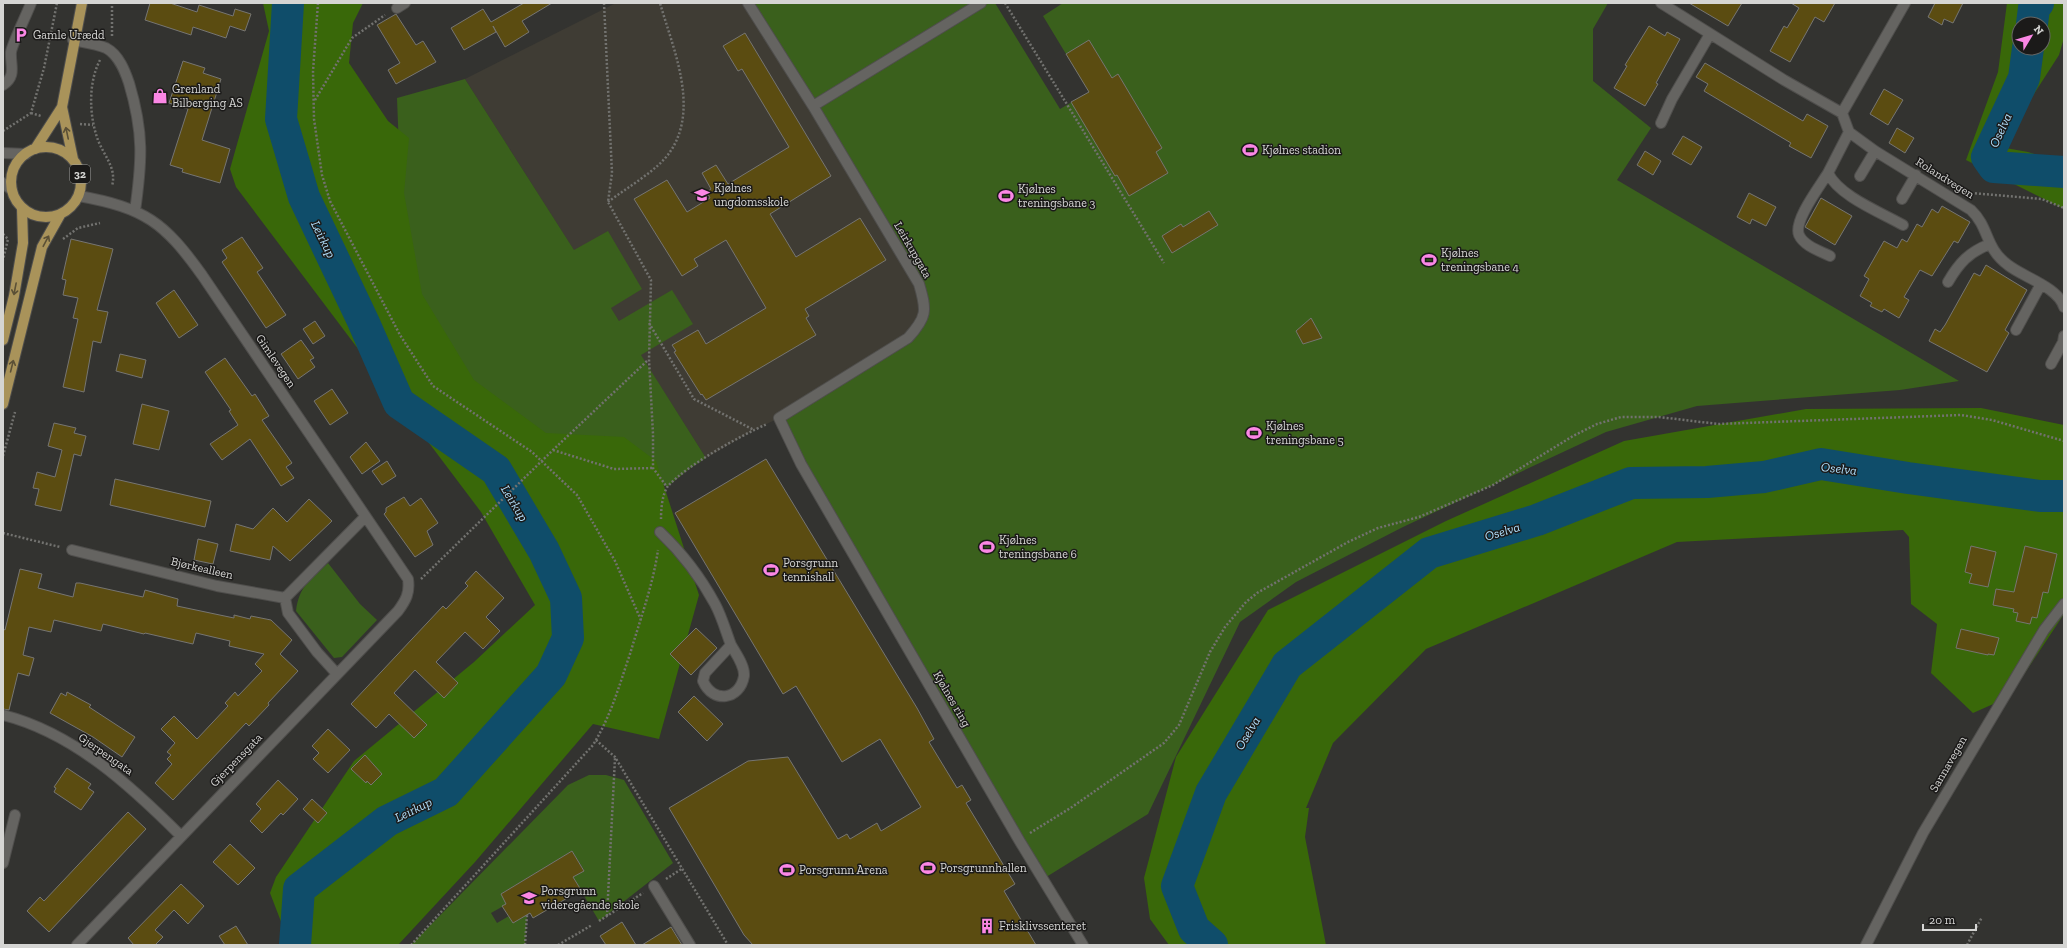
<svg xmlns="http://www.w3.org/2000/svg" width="2067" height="948" font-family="'Zilla Slab',serif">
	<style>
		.built { fill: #3f3c34 }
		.green { fill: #3a601c }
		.forest { fill: #396809; fill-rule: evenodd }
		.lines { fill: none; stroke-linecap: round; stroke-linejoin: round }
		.river { stroke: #0f4d6a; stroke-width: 32 }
		.building { fill: #5b4c11; stroke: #767572 }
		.minor-casing { stroke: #4f4e4c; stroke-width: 12 }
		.major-casing { stroke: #4f4e4c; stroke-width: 12 }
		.path { stroke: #72726f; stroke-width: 2.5; stroke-dasharray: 2 2; stroke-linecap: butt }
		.minor { stroke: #656461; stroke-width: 10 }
		.major { stroke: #a9935a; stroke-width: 10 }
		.oneway { stroke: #5b5036 }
		.labels { text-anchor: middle; stroke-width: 3; stroke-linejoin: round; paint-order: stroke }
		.shield { fill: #1b1a19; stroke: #9d9d9b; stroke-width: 1 }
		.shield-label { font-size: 11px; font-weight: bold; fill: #d5d5d3 }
		.poi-label { font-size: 12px; fill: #d5d5d3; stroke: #1b1a19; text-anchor: start }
		.street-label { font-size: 12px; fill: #d5d5d3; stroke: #1b1a19 }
		.water-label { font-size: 13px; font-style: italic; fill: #afdefb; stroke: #1b1a19 }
	</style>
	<rect width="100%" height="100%" fill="#333330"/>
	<path class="built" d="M616 3H748L924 302 908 338 779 418 754 430 706 458 465 79Z"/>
	<path class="green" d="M748 3H995L1060 109 1089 92 1043 16 1063 3H1608L1593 29V81L1651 128 1617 180 1959 381 1900 390 1697 406 1606 432 1403 527 1296 582 1240 622 1148 814 1043 879 779 418 908 338 924 302Z
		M465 79 574 250 608 231 642 289 611 308 619 321 672 290 693 324 641 355 706 458 689 469 667 487 655 478 555 488 473 386 404 276 397 98Z
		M328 563 360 604 377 620 342 657 334 658 296 611C299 586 311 579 328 563Z
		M589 775H606L624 780 673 863 599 921 573 877 584 870 572 851 501 894 507 904 491 913 497 923 509 916 513 923 527 915 525 945H411L568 785Z"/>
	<path class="forest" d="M263 3H363L353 23 349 63 388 121 409 138 404 193 422 294 474 380 546 433 624 437 656 461 699 595 659 739 593 724 475 862 398 945H290L270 893 276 877 354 761 474 662 535 605 481 512 236 187 230 169 269 31Z
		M2007 3H2064V38L2059 55 2000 147 2028 152 2064 164V209L1966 160 1998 72ZM2019 24H2043V48H2019Z
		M1981 408 2064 425V614L2009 697 1973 713 1931 673 1937 624 1911 604 1909 537 1903 530 1677 542 1426 649 1333 743 1306 808H1309L1305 837 1326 945H1169L1150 919 1144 878 1176 757 1268 610 1446 521 1624 441 1806 409Z"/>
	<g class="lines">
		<path class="river" d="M288 3 281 119 304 197 363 321 399 403 496 470 544 551 566 598 568 638 551 675 446 792 387 821 299 889 295 945
			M2032 24 2034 8 2038 3
			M2028 48 2024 78 1987 157 1994 167 2064 172
			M1212 945 1194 929 1177 886 1211 793 1287 665 1429 553 1537 520 1631 483 1707 482 1764 477 1821 464 1908 478 2040 496H2064"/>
	</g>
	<path class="building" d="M150 3H170L197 12 199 5 233 16 235 9 251 14 245 31 230 26 226 38 193 27 191 35 145 20Z
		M524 3H552L522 21 529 32 505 47 493 26 496 32 464 50 451 28 483 9 491 22Z
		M1689 3H1742L1728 26Z
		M1791 3H1835L1824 22 1815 17 1790 62 1770 51 1784 26 1787 28 1799 8Z
		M1935 3H1963L1953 23 1944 19 1942 25 1928 17Z
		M396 14 416 45 423 41 436 62 396 84 388 70 400 63 377 25Z
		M1649 26 1665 36 1667 32 1680 39 1656 83 1658 84 1645 106 1614 88 1627 66 1625 65Z
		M745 33 831 176 770 214 796 257 860 218 886 260 805 309 809 316 806 318 816 335 706 400 702 394 701 395 674 352 676 351 672 345 698 330 706 344 766 308 726 240 694 259 698 266 682 276 634 199 667 180 687 212 710 198 707 192 711 189 702 173 716 165 728 184 789 147 742 69 738 71 723 46Z
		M1089 40 1112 78 1118 74 1162 148 1156 152 1168 173 1129 196 1117 175 1115 176 1071 102 1089 92 1066 54Z
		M183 61 205 68 203 73 221 79 202 140 230 149 220 183 182 172 183 169 170 165 188 109 169 103Z
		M1705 63 1803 121 1807 114 1828 126 1811 158 1789 146 1791 143 1704 91 1708 84 1696 77Z
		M1884 89 1903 100 1888 125 1870 114Z
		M1897 128 1914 138 1905 153 1889 143Z
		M1683 136 1702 147 1691 165 1672 154Z
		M1645 151 1661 161 1653 175 1637 165Z
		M1749 193 1776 207 1766 226 1752 219 1750 224 1737 217Z
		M1821 198 1852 216 1835 245 1805 227Z
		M1942 206 1970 222 1958 243 1954 241 1932 276 1920 270 1904 297 1909 300 1899 318 1884 309 1882 312 1870 306 1872 303 1860 296 1869 279 1864 276 1884 241 1897 248 1902 239 1907 242 1917 224 1922 227 1932 209 1938 213Z
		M1209 211 1218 225 1172 253 1162 236 1181 224 1183 227Z
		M242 237 263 268 257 272 286 315 266 328 222 262 227 258 222 250Z
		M71 239 113 249 97 310 108 312 101 343 93 341 84 392 63 387 78 319 73 318 78 298 63 295 66 280 62 279Z
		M1986 265 2027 290 2005 330 2009 333 1987 372 1929 341 1935 329 1940 332 1945 325 1974 273 1980 276Z
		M174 290 198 325 179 338 156 303Z
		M1311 318 1322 338 1303 344 1296 331Z
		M315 321 325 336 313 344 303 329Z
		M301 340 314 358 310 360 315 367 298 379 281 354Z
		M120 354 146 360 142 378 116 371Z
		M225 358 252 396 255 394 269 416 262 420 292 463 286 467 294 478 281 486 250 439 222 460 210 444 238 425 229 411 231 410 205 372Z
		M332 389 348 413 330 425 314 401Z
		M142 404 169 411 159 450 133 444Z
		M54 423 76 428 74 433 86 436 81 456 74 454 61 511 35 505 39 489 33 488 37 472 55 477 62 450 48 446Z
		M366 442 380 461 362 474 350 457Z
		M766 459 917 708 934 739 929 742 957 788 962 785 971 800 966 803 1015 884 1004 891 1036 945H753L744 935 669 808 748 761 788 757 838 839 847 834 850 839 877 823 881 831 921 807 880 739 842 762 796 686 783 694 675 513Z
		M387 461 396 476 382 485 372 471Z
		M115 479 211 501 205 527 110 505Z
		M404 497 410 506 421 498 438 523 427 531 433 545 415 557 384 514 386 512V508Z
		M309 499 332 521 290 561 273 546 270 560 230 551 236 524 253 529 273 508 287 522Z
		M198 539 218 544 213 564 194 560Z
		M1971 546 1996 552 1988 587 1969 583 1972 574 1965 572Z
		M2025 546 2057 554 2048 593 2043 592 2037 618 2032 617 2030 624 2016 621 2018 613 2013 612 2014 609 1993 605 1996 589 2014 592Z
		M20 569 42 574 38 588 73 597 76 583H80L143 597 145 590 178 599 177 606 234 618V615L250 619 251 616 271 620 292 640 280 654 298 671 268 703 269 705 249 726 246 723 173 800 155 783 172 764 167 759 171 755 167 752 175 743 161 729 174 716 197 739 228 706 225 703 235 692 238 696 262 671 255 664 264 654 229 646 230 641 196 633 193 644 145 633 144 634 103 624 101 631 54 620 51 632 29 627 23 655 34 658 29 676 18 673 9 710 3 709V629L5 630Z
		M476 571 504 598 486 617 500 631 483 649 465 632 436 662 458 683 444 698 415 670 394 693 427 725 414 738 389 714 376 728 351 704 443 606 446 609 468 586 465 583Z
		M696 628 717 648 691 675 670 654Z
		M1961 629 1999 638 1994 655 1988 654V655L1956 648Z
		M67 692 91 705 89 707 135 737 122 757 93 737 50 713 61 693 66 696Z
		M694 696 723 724 707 741 678 712Z
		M328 729 350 750 328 773 313 759 319 753 312 746Z
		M365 755 382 774 371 785 367 781 366 783 351 769Z
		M67 768 91 784 88 788 94 792 81 810 54 792 56 788 54 787Z
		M278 780 298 799 283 815 281 813 262 833 250 821 261 809 256 804Z
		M312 799 327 813 318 823 303 809Z
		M128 812 146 829 49 932 27 911 40 897 44 901Z
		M230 844 255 868 238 885 213 862Z
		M572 851 584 871 573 877 581 890 533 918 530 913 513 923 502 906 506 904 501 894Z
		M181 884 204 906 188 924 174 910 155 930 163 937 155 945H134L128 938Z
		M622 922 636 945H606L600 936Z
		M236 926 248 945H225L219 936Z
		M671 927 682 945H642Z"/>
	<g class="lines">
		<g class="minor-casing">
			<path id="minor" d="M748 3 813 106 919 284C927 311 927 317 908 338L779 418 801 464 1019 840 1083 945
				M1661 3 1784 80 1842 113 1849 132 1875 151 1971 210C1990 228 1984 247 2008 265 2023 277 2058 287 2064 307
				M397 8 405 3
				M73 40C83 42 97 44 106 48 119 55 125 71 129 83 144 133 142 161 135 211
				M3 85C17 76 10 65 11 52 12 44 27 14 31 3
				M813 106 981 3
				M1842 113 1905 3
				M1661 123 1672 99 1710 34
				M1849 132 1828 173C1839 196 1880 212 1903 225
				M3 153 26 154
				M1828 173C1820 186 1793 221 1799 235 1804 246 1820 251 1830 256
				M1860 176 1875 151
				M3 183 12 190
				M1902 199 1916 175
				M1948 282C1959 263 1969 252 1990 244
				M2016 330 2041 284
				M2051 364 2063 342 2064 336
				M660 532C682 553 701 578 715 604 722 617 726 632 731 645L705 673 703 681C713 704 740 700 744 676 745 666 736 654 731 645
				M72 550 217 586 285 598 365 517
				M285 598 288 613 317 652 337 674
				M3 715C74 733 131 786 181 836
				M3 863 15 815
				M654 886 690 945
				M77 945 398 611C406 600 410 593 408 579L202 275C164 222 145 208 79 196
				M1866 945 1923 833 2044 630 2064 604"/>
		</g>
		<g class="major-casing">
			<path id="major" d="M11 182a35 35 0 1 1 70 0a35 35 0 1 1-70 0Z
				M35 149 62 107
				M73 159 62 107 82 3
				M3 340 14 296 23 243 22 208
				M3 404 42 247 60 215"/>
		</g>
		<path class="path" d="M318 3 313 71 314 119 322 175 330 201 400 335 433 386 532 452 577 495 615 561 641 620
			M604 3 612 173 608 202 651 280 649 360 653 434V468L667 487
			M1005 3 1164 263
			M112 36V3
			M100 60C88 83 89 116 98 140 104 156 117 168 112 186
			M315 100 352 38 385 15
			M31 113 41 116
			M80 124 93 125
			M3 131 31 113 44 68 57 3
			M1971 193 2042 199 2064 208
			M608 202C626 188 657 171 670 152 700 108 673 49 660 3
			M3 234 8 239 3 260
			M63 239 78 228 100 223
			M649 323 694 399 754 430
			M553 450 614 469 653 468
			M3 456 15 412
			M661 519C661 510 662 494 668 486 687 465 740 436 767 424
			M3 533 60 547
			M421 579 553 450 648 360
			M596 740 615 757 728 945
			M1030 833 1072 807 1164 743 1179 725 1210 652 1225 627 1246 602 1257 593 1348 542 1378 528 1419 517 1493 485 1573 436 1597 424 1621 417H1659L1718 424 1961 415 1992 420 2064 441
			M666 879 683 868
			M607 916 615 758
			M599 921 643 893
			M411 945 593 745C611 716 619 686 630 654 640 620 653 585 658 550
			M525 945 527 915
			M558 945 592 925
			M1967 945 1982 917"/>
		<use href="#minor" class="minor"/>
		<use href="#major" class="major"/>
	</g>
	<defs><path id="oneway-shaft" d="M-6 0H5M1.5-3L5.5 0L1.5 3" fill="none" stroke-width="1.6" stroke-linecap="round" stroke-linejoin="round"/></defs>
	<g class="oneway">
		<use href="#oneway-shaft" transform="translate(67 133) rotate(-102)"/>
		<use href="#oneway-shaft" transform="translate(46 241) rotate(-62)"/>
		<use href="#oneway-shaft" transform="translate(15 289) rotate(101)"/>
		<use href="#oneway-shaft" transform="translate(12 366) rotate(-76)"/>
	</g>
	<defs>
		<g id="parking-bare" transform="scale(1.2)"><path d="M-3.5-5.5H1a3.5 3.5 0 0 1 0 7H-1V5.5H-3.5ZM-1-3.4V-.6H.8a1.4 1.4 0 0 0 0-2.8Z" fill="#fb87e5" stroke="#1b1a19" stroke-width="2.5" paint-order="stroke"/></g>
		<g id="shop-bare" transform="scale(1.2)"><path d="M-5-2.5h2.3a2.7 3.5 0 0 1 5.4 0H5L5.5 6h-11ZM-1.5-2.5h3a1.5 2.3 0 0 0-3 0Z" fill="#fb87e5" stroke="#1b1a19" stroke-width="2.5" paint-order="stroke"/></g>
		<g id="stadium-bare" transform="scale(1.2)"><path d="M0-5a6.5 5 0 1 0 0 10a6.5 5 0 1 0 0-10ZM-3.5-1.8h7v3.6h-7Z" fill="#fb87e5" stroke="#1b1a19" stroke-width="2.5" paint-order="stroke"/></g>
		<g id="school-bare" transform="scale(1.2)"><path d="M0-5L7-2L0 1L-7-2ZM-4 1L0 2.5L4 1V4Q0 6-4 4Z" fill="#fb87e5" stroke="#1b1a19" stroke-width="2.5" paint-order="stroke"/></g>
		<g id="building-bare" transform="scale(1.2)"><path d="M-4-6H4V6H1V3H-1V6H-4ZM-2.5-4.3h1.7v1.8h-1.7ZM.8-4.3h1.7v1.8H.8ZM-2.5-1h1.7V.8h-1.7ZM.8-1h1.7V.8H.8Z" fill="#fb87e5" stroke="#1b1a19" stroke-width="2.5" paint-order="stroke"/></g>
	</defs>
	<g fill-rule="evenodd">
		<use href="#parking-bare" x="21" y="35"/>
		<use href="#shop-bare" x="160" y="96"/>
		<use href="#stadium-bare" x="1250" y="150"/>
		<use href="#school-bare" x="702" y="195"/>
		<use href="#stadium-bare" x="1006" y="196"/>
		<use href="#stadium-bare" x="1429" y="260"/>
		<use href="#stadium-bare" x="1254" y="433"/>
		<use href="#stadium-bare" x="987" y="547"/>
		<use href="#stadium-bare" x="771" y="570"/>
		<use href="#stadium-bare" x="928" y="868"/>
		<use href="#stadium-bare" x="787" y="870"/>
		<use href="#school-bare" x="529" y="898"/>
		<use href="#building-bare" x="987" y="926"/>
	</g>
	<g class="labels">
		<rect class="shield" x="70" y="165" width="20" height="18" rx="3"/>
		<g class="shield-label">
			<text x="80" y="178">32</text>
		</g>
		<g class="poi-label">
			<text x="33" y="39">Gamle Urædd</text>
			<text x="172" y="93">Grenland<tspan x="172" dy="14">Bilberging AS</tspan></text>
			<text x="1262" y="154">Kjølnes stadion</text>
			<text x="714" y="192">Kjølnes<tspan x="714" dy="14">ungdomsskole</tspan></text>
			<text x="1018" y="193">Kjølnes<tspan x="1018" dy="14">treningsbane 3</tspan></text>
			<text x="1441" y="257">Kjølnes<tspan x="1441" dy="14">treningsbane 4</tspan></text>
			<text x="1266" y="430">Kjølnes<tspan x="1266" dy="14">treningsbane 5</tspan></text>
			<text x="999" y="544">Kjølnes<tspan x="999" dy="14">treningsbane 6</tspan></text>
			<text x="783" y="567">Porsgrunn<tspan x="783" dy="14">tennishall</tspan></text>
			<text x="940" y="872">Porsgrunnhallen</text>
			<text x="799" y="874">Porsgrunn Arena</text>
			<text x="541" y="895">Porsgrunn<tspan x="541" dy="14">videregående skole</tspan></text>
			<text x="999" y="930">Frisklivssenteret</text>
		</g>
		<g class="street-label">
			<text transform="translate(1945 178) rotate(32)" y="4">Rolandvegen</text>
			<text transform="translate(913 250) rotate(60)" y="4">Leirkupgata</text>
			<text transform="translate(276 361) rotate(56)" y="4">Gimlevegen</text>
			<text transform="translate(202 568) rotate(13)" y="4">Bjørkealleen</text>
			<text transform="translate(952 699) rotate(60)" y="4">Kjølnes ring</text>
			<text transform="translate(106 754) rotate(35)" y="4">Gjerpengata</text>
			<text transform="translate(236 760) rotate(-46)" y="4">Gjerpensgata</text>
			<text transform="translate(1948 764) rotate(-60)" y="4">Sannavegen</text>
		</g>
		<g class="water-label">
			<text transform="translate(2000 130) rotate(-65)" y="5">Oselva</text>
			<text transform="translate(324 239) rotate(64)" y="5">Leirkup</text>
			<text transform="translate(1839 468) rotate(6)" y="5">Oselva</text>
			<text transform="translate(515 503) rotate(59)" y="5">Leirkup</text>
			<text transform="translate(1502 531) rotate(-17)" y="5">Oselva</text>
			<text transform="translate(1247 733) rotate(-59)" y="5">Oselva</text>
			<text transform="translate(413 809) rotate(-26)" y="5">Leirkup</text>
		</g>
	</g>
	<rect width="2067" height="948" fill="none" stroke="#d5d5d3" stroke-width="8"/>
	<g transform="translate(2031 36) rotate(52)"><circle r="19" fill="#1b1a19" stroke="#656563"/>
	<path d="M0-3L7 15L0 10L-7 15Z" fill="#fb87e5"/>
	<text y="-6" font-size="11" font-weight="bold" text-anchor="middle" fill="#d5d5d3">N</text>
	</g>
	<path d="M1923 924v6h53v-6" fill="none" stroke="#d5d5d3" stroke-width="2"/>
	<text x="1929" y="924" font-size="12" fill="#d5d5d3" stroke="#1b1a19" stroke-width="3" paint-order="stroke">20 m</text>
</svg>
